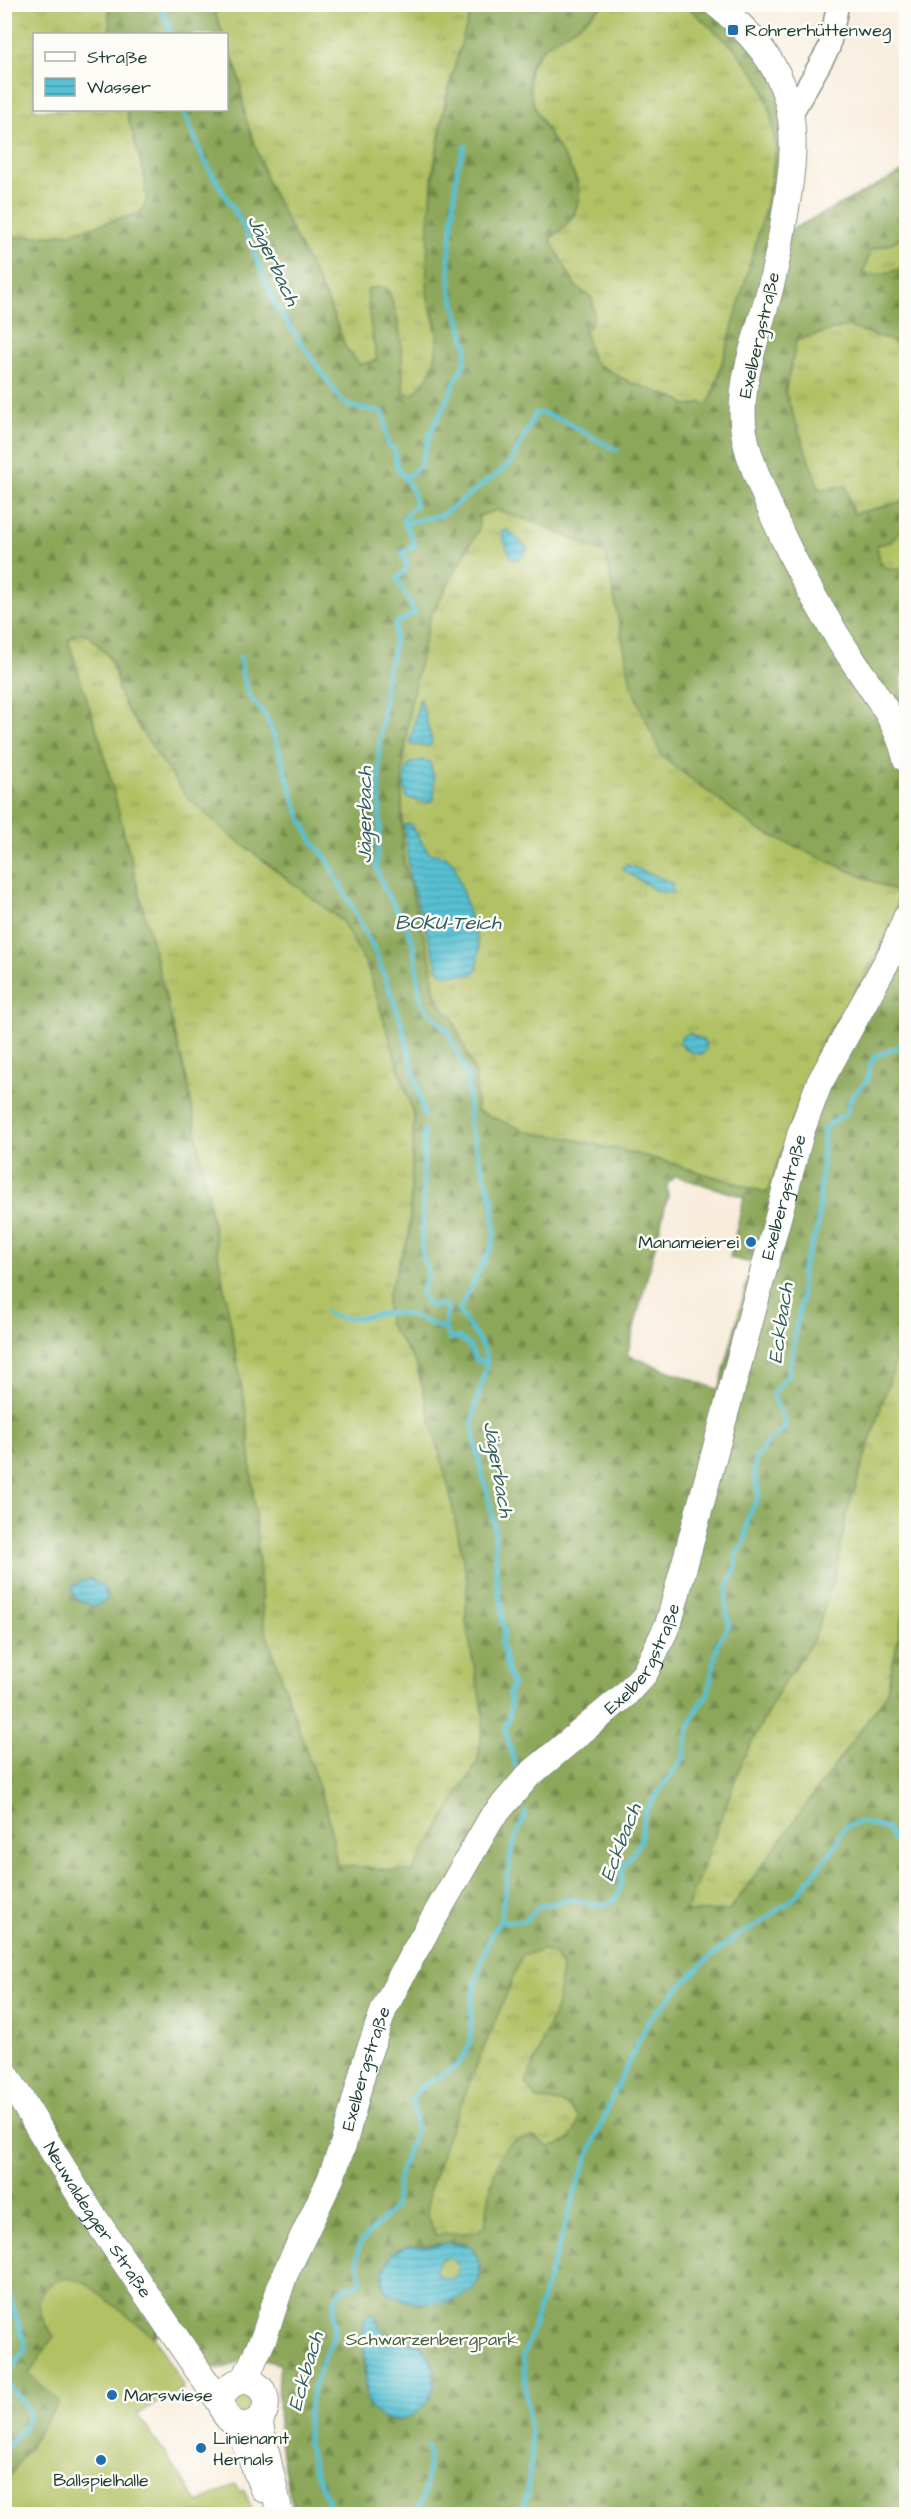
<svg xmlns="http://www.w3.org/2000/svg" width="911" height="2519" font-family="'Architects Daughter',sans-serif">
	<style>
		.grass { fill: url(#grass-tufts); stroke: #687f4c; stroke-width: 1.5 }
		.forest { fill: url(#forest-firs); stroke: #567247; stroke-width: 1.5; fill-rule: evenodd }
		.pitch { fill: #b1c164; stroke: #687f4c; stroke-width: 1.5 }
		.water { fill: url(#water-rules); stroke: #3b7f84; stroke-width: 1.5; fill-rule: evenodd }
		.lines { fill: none; stroke-linecap: round; stroke-linejoin: round }
		.stream { stroke: #57c1d3; stroke-width: 4.5 }
		.minor-casing { stroke: #8c9488; stroke-width: 24 }
		.major-casing { stroke: #8c9488; stroke-width: 28 }
		.minor { stroke: #fff; stroke-width: 21 }
		.major { stroke: #fff; stroke-width: 26 }
		.poi-dot { fill: #1f6fb2; stroke: #fdfcf7; stroke-width: 2 }
		.labels { text-anchor: middle; stroke-width: 5; stroke-linejoin: round; paint-order: stroke }
		.poi-label { font-size: 18px; fill: #1f3d34; stroke: #fdfcf7; text-anchor: start }
		.street-label { font-size: 18px; fill: #1f3d34; stroke: #fdfcf7 }
		.park-label { font-size: 18px; fill: #445e40; stroke: #fdfcf7 }
		.water-label { font-size: 20px; font-style: italic; fill: #2d5e5c; stroke: #fdfcf7 }
	</style>
	<defs>
		<pattern id="grass-tufts" width="24" height="20" patternUnits="userSpaceOnUse" patternTransform="scale(1.5)"><rect width="24" height="20" fill="#b1c164"/><path d="M3 7l-1-3M5 7V3M7 7l1-3M15 17l-1-3M17 17v-4M19 17l1-3" fill="none" stroke="#8f9e53"/></pattern>
		<pattern id="forest-firs" width="22" height="20" patternUnits="userSpaceOnUse" patternTransform="scale(1.5)"><rect width="22" height="20" fill="#8ca75a"/><path d="M5 1l3.5 6h-7zM16 11l3.5 6h-7z" fill="#72894b"/></pattern>
		<pattern id="water-rules" width="6" height="5" patternUnits="userSpaceOnUse" patternTransform="scale(1.5)"><rect width="6" height="5" fill="#57c1d3"/><path d="M0 2.5h6" fill="none" stroke="#479eac"/></pattern>
	</defs>
	<rect width="100%" height="100%" fill="#fdfcf7"/>
	<filter id="ink" filterUnits="userSpaceOnUse"><feTurbulence type="fractalNoise" baseFrequency=".0167" numOctaves="2"/><feDisplacementMap in="SourceGraphic" scale="12" xChannelSelector="R" yChannelSelector="G"/><feConvolveMatrix kernelMatrix="1 2 1 2 8 2 1 2 1" color-interpolation-filters="sRGB"/></filter>
	<filter id="wash" filterUnits="userSpaceOnUse"><feTurbulence type="fractalNoise" baseFrequency=".008" numOctaves="4" result="noise"/><feDisplacementMap in="SourceGraphic" scale="24" xChannelSelector="R" yChannelSelector="G"/><feGaussianBlur stdDeviation="1.35" result="paint"/><feColorMatrix in="noise" values="0 0 0 0 0 0 0 0 0 0 0 0 0 0 0 0 0 1.4 0 .05"/><feComposite in="paint" operator="in"/></filter>
	<g filter="url(#wash)">
		<rect width="100%" height="100%" fill="#f8ecdb"/>
		<path class="grass" d="M217 4 473 5 446 96 432 178 428 298 438 337 435 359 427 379 413 394 405 393 403 389C402 354 402 320 387 288H370L367 291 377 360 360 365 346 348 328 302 267 181 245 116 239 77 227 43 226 34H223L215 13Z
			M5 5H109L110 34H34V110H126L144 173 147 200 140 213 67 234 5 238Z
			M603 5H703L749 48 788 149 709 405 686 406 680 400 631 383 593 362 583 329 592 298 576 287 549 239 564 228 575 214 578 182 535 110 529 87 530 67 546 44 580 24Z
			M906 234V268L876 275 862 274 872 249 890 244Z
			M847 326 890 340 906 349 902 423 906 430V501L853 514 819 489 785 392 796 340Z
			M497 510 542 525 606 554 632 688 759 830 899 893 894 921 861 983 817 1051 768 1193 653 1158 563 1137 531 1133 477 1111 475 1073 434 989 431 963 404 863 402 827V778L410 706 430 617 479 528 478 516Z
			M906 527V568C883 574 879 566 877 544L890 542Z
			M81 632C105 642 116 667 118 690L225 831 342 921 367 966 414 1117 409 1236 397 1266 388 1323 416 1363 449 1489 467 1579 466 1623 484 1717 478 1761 412 1872 337 1866 328 1815 264 1626 247 1417 188 1085 103 750 68 640Z
			M906 1115V1603L886 1695 729 1911 459 2514 359 2424 460 2075Z
			M233 2403a11 11 0 1 1 22 0a11 11 0 1 1-22 0Z"/>
		<path class="forest" d="M109 5H217L215 13 223 34H110Z
			M473 5H603C595 11 587 19 579 25 561 37 539 45 530 66 527 75 529 89 532 98 546 152 618 190 550 239L576 287 592 298C593 310 598 324 584 329L593 362 631 383 680 400C688 408 692 407 701 402L708 405 716 386 766 206 776 149 769 107 760 81 734 48 689 8 690 5H697L705 10 707 8 703 5H734L778 54 783 234 906 170V234L890 244 872 249 862 274 876 275 906 268V349L890 340 847 326 797 340 785 392 819 489 846 486 853 514 906 501V527L890 542 877 545C879 566 883 573 906 568V671L901 678 904 697 899 700 906 718V1329L847 1513 836 1573 814 1639 780 1689 743 1759 686 1912 729 1911 886 1695 906 1603V2514H295C281 2467 275 2414 280 2364 270 2362 254 2356 245 2359 231 2363 225 2374 209 2365L176 2320 154 2337 84 2282 46 2326 54 2336 30 2374 59 2402 5 2483V238L67 234 140 213 147 200 144 174 126 110H226L227 43 239 77 245 116 267 181 328 302 346 348 360 365 377 360 371 329 367 291 370 288H387C402 320 402 354 403 389L405 393 413 394C433 378 441 349 436 324 434 315 430 306 428 297 425 273 428 248 429 224 434 148 449 77 473 5ZM497 510 542 525 606 554 632 688 662 757 759 830 899 893 894 921 861 983 817 1051 767 1193 653 1158 563 1137 531 1133 477 1111 475 1073 452 1017 439 1004 434 989 431 963 404 863 402 827V778L410 706 430 617 479 528 478 516ZM81 632 88 635 107 654 116 670 118 690 126 709 186 796 225 831 342 921 367 966 414 1116 409 1236 387 1297 388 1323 416 1363 449 1489 467 1579 466 1623 484 1717 478 1761 412 1872 337 1865 328 1815 264 1626 247 1417 188 1085 103 750 68 640ZM675 1176 744 1197 730 1258 752 1263 719 1390 627 1355 668 1196 667 1185ZM89 1579 103 1587 107 1593 93 1604 77 1599 74 1585ZM542 1950 554 1954 562 1967 557 2005 526 2084 537 2100C556 2102 569 2101 579 2119 573 2137 569 2145 549 2147L535 2137C525 2138 517 2138 509 2144 493 2158 488 2205 485 2225L477 2232 436 2235 427 2216 429 2192 447 2138 522 1956ZM447 2243H465L474 2250 481 2269 479 2280 470 2292 449 2302 421 2304 382 2283 384 2268 398 2249ZM378 2318 381 2331C423 2348 458 2360 419 2411L369 2405 365 2388 363 2322Z"/>
		<path class="pitch" d="M66 2278 84 2282 154 2337 184 2388 137 2414 199 2503 236 2484 240 2492 244 2490 254 2514H5V2483L59 2402 29 2374 54 2336C35 2313 30 2287 66 2278Z"/>
		<path class="water" d="M508 530 528 549 518 560 511 558 501 532Z
			M420 697 432 741 430 746 412 745 410 742Z
			M422 760 430 762 434 777V800L427 803 407 798C403 786 403 775 409 764Z
			M410 824 429 853 445 856 454 864 476 936 479 950 477 970 471 975 442 974 438 969 410 878 404 825Z
			M626 864 672 883V893L657 891 626 872 622 868Z
			M689 1033 704 1041 707 1046 703 1054C693 1054 685 1051 679 1042L682 1036Z
			M89 1579C100 1584 106 1587 107 1600L94 1607 77 1599 72 1592 74 1585Z
			M447 2243 468 2245C474 2249 476 2254 478 2260 494 2308 409 2314 385 2289L382 2276 392 2253 407 2246 427 2247ZM441 2258H450L459 2265 457 2276 449 2279 438 2276 436 2269Z
			M374 2313 381 2331 401 2340 420 2345C451 2376 428 2427 384 2419L371 2409 367 2401 363 2322 369 2314Z"/>
		<g class="lines">
			<path class="stream" d="M160 4 171 34
				M183 110 204 160 243 225 275 305 341 400C357 414 368 405 384 414L388 445 394 449 397 467 412 489 416 504 403 519 415 545 402 553 408 567 397 579 415 613 396 623 392 659 387 669 379 751 380 827 376 867 385 890 407 927 414 947 420 996 425 1007 448 1031 467 1075 470 1127 493 1202 495 1229 493 1244 459 1310C466 1326 483 1340 486 1357 489 1372 473 1403 473 1424 475 1459 489 1490 494 1524 497 1550 493 1576 501 1601 505 1612 499 1621 505 1632L501 1644C507 1658 505 1673 513 1684L509 1693 511 1708 505 1730 516 1767
				M405 478 420 466 431 432 464 364 467 346 450 288 449 261 457 169 465 146
				M404 523 442 515 510 464 536 413C549 409 601 443 617 450
				M240 657C242 674 244 687 253 701 259 708 266 714 269 723 285 760 297 832 326 857L376 953 402 1024 424 1115
				M424 1131 422 1255 429 1275 421 1292 425 1302 431 1307 443 1304 448 1309 444 1327 450 1339 458 1337 468 1344 477 1361 487 1362
				M326 1312C352 1327 368 1312 395 1313 412 1314 430 1323 445 1330
				M500 1922 512 1848 526 1812
				M4 2280 26 2347 5 2381 22 2401 30 2415 23 2428 4 2450
				M335 2514C303 2452 298 2431 322 2363 325 2354 331 2346 333 2338 337 2325 330 2309 336 2297 340 2286 355 2289 361 2280L357 2257 359 2244 394 2208 400 2171 416 2128 412 2099C424 2076 456 2077 466 2052 472 2040 471 2029 471 2016 470 1997 485 1944 495 1928L500 1922 526 1920 538 1907 569 1899 600 1905 614 1901 619 1892 623 1868 640 1842 645 1811 684 1757 689 1728 697 1709 708 1694 718 1642 729 1626 726 1605 727 1589 736 1567 737 1552 745 1542 748 1517 759 1496 755 1476V1461L768 1441 785 1428C787 1415 773 1407 773 1394L789 1373 801 1300 802 1270 818 1227 824 1128 846 1114 852 1096 867 1081 870 1064 875 1056 899 1047 906 1041
				M417 2514C426 2493 430 2470 428 2446
				M524 2514 532 2452 523 2359 581 2175 611 2100 648 2021 704 1962 737 1936 756 1926 795 1897 835 1847 845 1826 860 1822 887 1829 901 1850 906 1853"/>
		</g>
	</g>
	<g filter="url(#ink)">
		<g class="lines">
			<g class="minor-casing">
				<path id="minor" d="M791 115 829 48 838 4"/>
			</g>
			<g class="major-casing">
				<g id="major">
					<path d="M716 4C795 68 802 119 785 214 780 246 774 277 765 307 754 345 740 383 743 423 745 450 757 475 767 501 789 555 816 604 848 653 870 688 897 718 906 759"/>
					<path id="s1" d="M4 2071 82 2199 221 2404"/>
					<circle cx="244" cy="2403" r="22"/>
					<path id="s2" d="M244 2381 264 2337 284 2276 330 2180 344 2142 366 2060 384 2009 409 1961 491 1819 528 1776 625 1695 645 1673 669 1622 801 1132 819 1084 892 952 906 918"/>
					<path d="M261 2417 260 2425 280 2514"/>
					<path d="M238 2425 263 2489"/>
				</g>
			</g>
			<use href="#minor" class="minor"/>
			<use href="#major" class="major"/>
		</g>
	</g>
	<g class="poi-dot">
		<rect x="727" y="24" width="12" height="12" rx="3"/>
		<circle cx="751" cy="1242" r="6"/>
		<circle cx="112" cy="2395" r="6"/>
		<circle cx="201" cy="2448" r="6"/>
		<circle cx="101" cy="2460" r="6"/>
	</g>
	<g class="labels">
		<g class="poi-label">
			<text x="745" y="36">Rohrerhüttenweg</text>
			<text x="739" y="1248" text-anchor="end">Manameierei</text>
			<text x="124" y="2401">Marswiese</text>
			<text x="213" y="2444">Linienamt<tspan x="213" dy="21">Hernals</tspan></text>
			<text x="101" y="2486" text-anchor="middle">Ballspielhalle</text>
		</g>
		<g class="street-label">
			<text transform="translate(759 335) rotate(-77)" y="6">Exelbergstraße</text>
			<text dy="6" stroke="none"><textPath href="#s2" startOffset="1326">Exelbergstraße</textPath></text>
			<text dy="6" stroke="none"><textPath href="#s2" startOffset="840">Exelbergstraße</textPath></text>
			<text dy="6" stroke="none"><textPath href="#s2" startOffset="336">Exelbergstraße</textPath></text>
			<text dy="6" stroke="none"><textPath href="#s1" startOffset="176">Neuwaldegger Straße</textPath></text>
		</g>
		<g class="park-label">
			<text x="432" y="2345">Schwarzenbergpark</text>
		</g>
		<g class="water-label">
			<text transform="translate(274 260) rotate(65)" y="7">Jägerbach</text>
			<text transform="translate(364 815) rotate(-90)" y="7">Jägerbach</text>
			<text x="448" y="929">BOKU-Teich</text>
			<text transform="translate(780 1323) rotate(-82)" y="7">Eckbach</text>
			<text transform="translate(499 1469) rotate(80)" y="7">Jägerbach</text>
			<text transform="translate(620 1842) rotate(-69)" y="7">Eckbach</text>
			<text transform="translate(305 2371) rotate(-74)" y="7">Eckbach</text>
		</g>
	</g>
	<rect width="911" height="2519" fill="none" stroke="#fdfcf7" stroke-width="24"/>
	<rect x="33" y="33" width="195" height="78" fill="#fdfcf7" stroke="#a4b0a9" stroke-width="1.5"/>
	<rect x="45" y="52" width="30" height="9" fill="#ffffff" stroke="#a4b0a9" stroke-width="1.5"/>
	<text x="87" y="63" font-size="18" fill="#1f3d34">Straße</text>
	<rect x="45" y="78" width="30" height="18" fill="url(#water-rules)" stroke="#a4b0a9" stroke-width="1.5"/>
	<text x="87" y="93" font-size="18" fill="#1f3d34">Wasser</text>
</svg>
